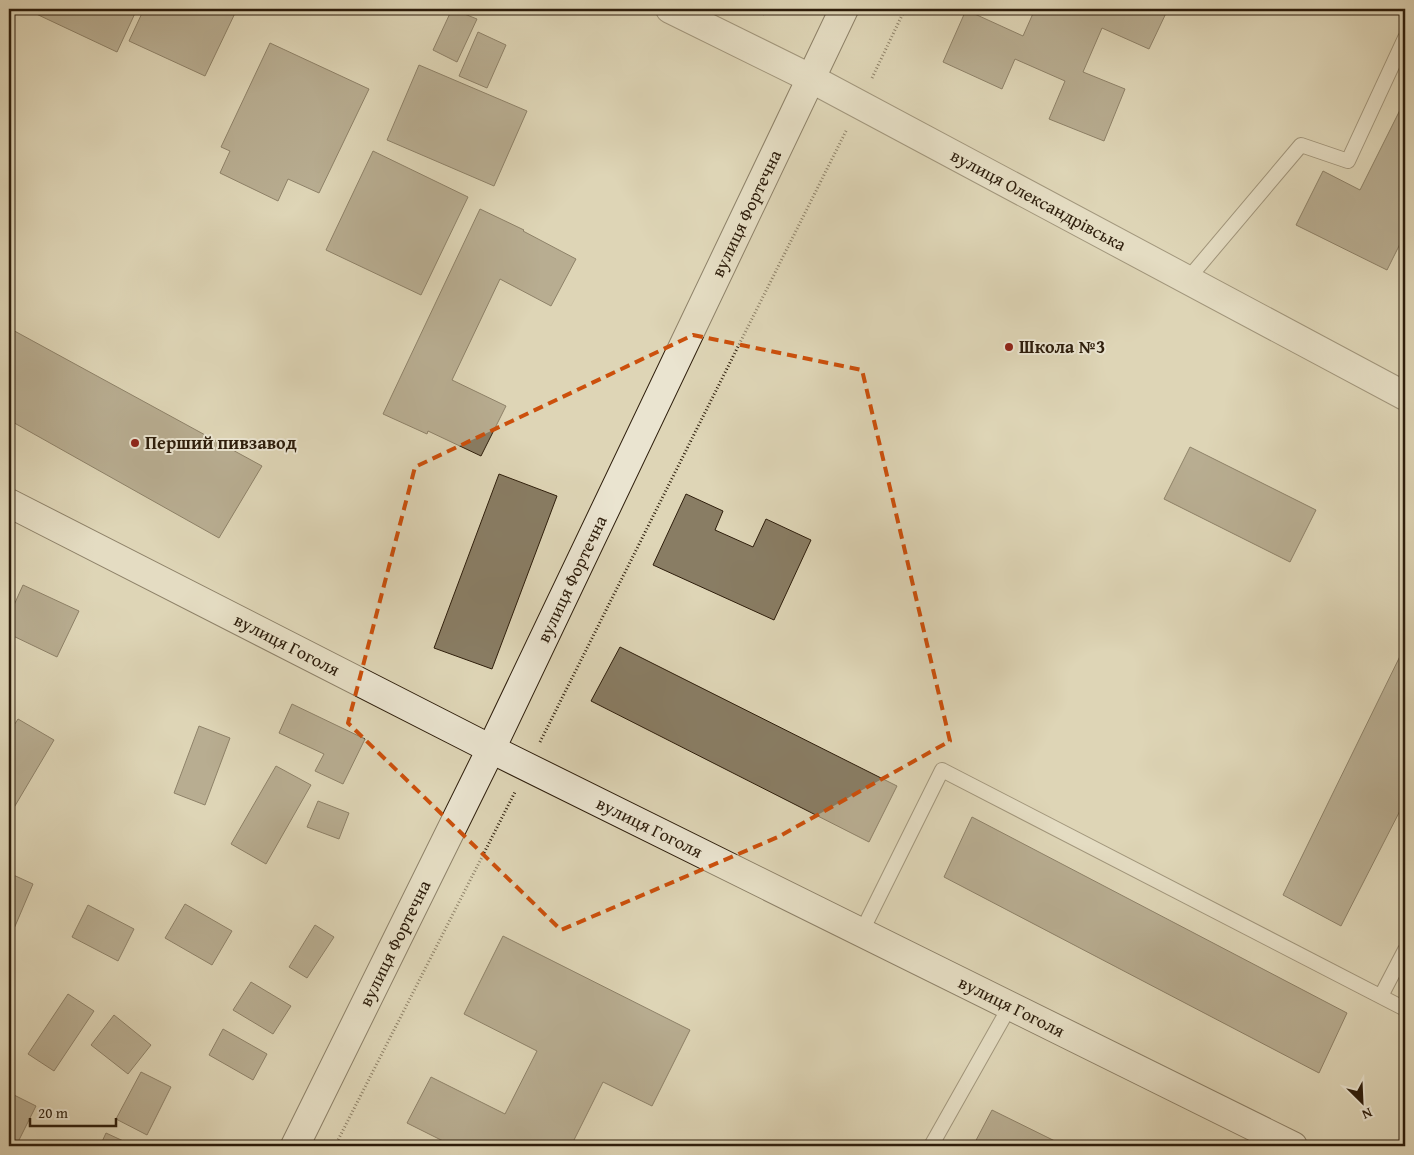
<svg xmlns="http://www.w3.org/2000/svg" width="1414" height="1155" font-family="'Gentium Book Plus',serif">
	<style>
		.building { fill: #897d64; stroke: #2d1d0b }
		.lines { fill: none; stroke-linecap: round; stroke-linejoin: round }
		.lane-casing { stroke: #594b36; stroke-width: 16 }
		.street-casing { stroke: #594b36; stroke-width: 30 }
		.secondary-casing { stroke: #2d1d0b; stroke-width: 30 }
		.path { stroke: #2d1d0b; stroke-width: 3; stroke-dasharray: 1 2.5; stroke-linecap: butt }
		.lane { stroke: #eae4d0; stroke-width: 14 }
		.street { stroke: #eae4d0; stroke-width: 28 }
		.secondary { stroke: #eae4d0; stroke-width: 28 }
		.marked { fill: none; stroke: #cc500c; stroke-width: 4; stroke-dasharray: 10 6; stroke-linejoin: round }
		.poi-dot { fill: #8f2418; stroke: #eae4d0; stroke-width: 2 }
		.labels { text-anchor: middle; stroke-width: 4; stroke-linejoin: round; paint-order: stroke }
		.street-label { font-size: 18px; fill: #2d1d0b; stroke: #eae4d0 }
		.poi-label { font-size: 18px; font-weight: bold; fill: #2d1d0b; stroke: #eae4d0; text-anchor: start }
	</style>
	<rect width="100%" height="100%" fill="#ded5b6"/>
	<filter id="stains"><feTurbulence type="fractalNoise" baseFrequency=".004" numOctaves="4"/><feColorMatrix values="0 0 0 0 .2 0 0 0 0 .09 0 0 0 0 .02 0 0 0 .5 -.17"/></filter>
	<radialGradient id="worn" r=".72"><stop offset=".6" stop-color="#630" stop-opacity="0"/><stop offset="1" stop-color="#630" stop-opacity=".3"/></radialGradient>
	<path class="building" d="M34 9H137L117 52 32 12Z
		M144 9H237L205 76 129 41Z
		M452 9 477 19 457 62 433 50Z
		M753 9H767L764 15Z
		M1035 9H1168L1149 49 1102 28 1083 72 1125 89 1104 141 1049 119 1065 81 1015 59 1002 89 943 62 966 10 1023 36Z
		M478 32 506 45 487 88 459 76Z
		M270 43 369 89 319 193 288 179 278 201 220 173 230 151 221 147Z
		M419 65 527 111 494 186 387 140Z
		M1405 100V234L1387 270 1296 225 1323 171 1360 190Z
		M373 151 468 197 421 295 326 250Z
		M480 209 524 230 523 231 576 259 551 306 500 279 452 380 506 406 481 456 428 431 427 434 383 414Z
		M9 328 262 466 219 538 9 420Z
		M1190 447 1316 510 1290 562 1164 499Z
		M499 474 557 496 492 669 434 648Z
		M686 494 723 511 715 530 753 547 766 519 811 540 774 620 653 565Z
		M23 585 79 611 57 657 9 634V616Z
		M1405 646V801L1341 926 1283 895Z
		M620 647 897 786 869 842 591 701Z
		M292 704 365 739 343 784 315 771 324 754 279 733Z
		M18 719 54 740 9 816V733Z
		M199 726 230 738 205 805 174 793Z
		M276 766 311 785 266 864 231 844Z
		M318 801 349 813 339 839 307 827Z
		M972 817 1347 1013 1319 1073 944 877Z
		M9 873 33 884 13 931 9 929Z
		M185 904 232 931 212 965 165 938Z
		M88 905 134 929 118 961 72 937Z
		M315 925 334 937 307 978 289 967Z
		M503 936 690 1030 652 1106 603 1082 571 1146H572H453L407 1123 431 1077 505 1114 537 1051 464 1014Z
		M251 982 291 1006 273 1034 233 1010Z
		M68 994 94 1011 54 1071 28 1054Z
		M114 1015 151 1045 128 1074 91 1045Z
		M223 1029 267 1054 253 1080 209 1055Z
		M141 1072 171 1087 147 1135 116 1119Z
		M12 1094 36 1106 16 1146H9V1100Z
		M992 1110 1065 1146H973Z
		M106 1133 132 1145 131 1146H100Z
		M29 1142 38 1146H26Z"/>
	<g class="lines">
		<g class="lane-casing">
			<path id="lane" d="M1187 280 1301 145 1348 161 1405 38
				M861 933 942 770 1405 1009
				M1381 996 1405 950
				M931 1146 1010 1006"/>
		</g>
		<g class="street-casing">
			<g id="street">
				<path id="s1" d="M670 9 810 78 1405 396"/>
			</g>
		</g>
		<g class="secondary-casing">
			<g id="secondary">
				<path id="s2" d="M9 503 491 749 1293 1146"/>
				<path id="s3" d="M295 1146 491 749 844 9"/>
			</g>
		</g>
		<path class="path" d="M872 78 905 9
			M540 742 847 129
			M335 1146 515 792"/>
		<use href="#lane" class="lane"/>
		<use href="#street" class="street"/>
		<use href="#secondary" class="secondary"/>
	</g>
	<path d="M0 0H1414V1155H0ZM693 335 862 370 950 741 778 837 561 930 348 723 415 467Z" fill="#ded5b6" fill-opacity=".55" fill-rule="evenodd"/>
	<path class="marked" d="M693 335 862 370 950 741 778 837 561 930 348 723 415 467Z"/>
	<g class="poi-dot">
		<circle cx="1009" cy="347" r="5"/>
		<circle cx="135" cy="443" r="5"/>
	</g>
	<g class="labels">
		<g class="street-label">
			<text dy="6" stroke="none"><textPath href="#s1" startOffset="415">вулиця Олександрівська</textPath></text>
			<text dy="6" stroke="none"><textPath href="#s3" startOffset="1036">вулиця Фортечна</textPath></text>
			<text dy="6" stroke="none"><textPath href="#s3" startOffset="631">вулиця Фортечна</textPath></text>
			<text dy="6" stroke="none"><textPath href="#s2" startOffset="312">вулиця Гоголя</textPath></text>
			<text dy="6" stroke="none"><textPath href="#s2" startOffset="718">вулиця Гоголя</textPath></text>
			<text dy="6" stroke="none"><textPath href="#s3" startOffset="226">вулиця Фортечна</textPath></text>
			<text dy="6" stroke="none"><textPath href="#s2" startOffset="1122">вулиця Гоголя</textPath></text>
		</g>
		<g class="poi-label">
			<text x="1019" y="353">Школа №3</text>
			<text x="145" y="449">Перший пивзавод</text>
		</g>
	</g>
	<rect width="1414" height="1155" fill="none" stroke="#ded5b6" stroke-width="30"/>
	<rect x="10" y="10" width="1394" height="1135" fill="none" stroke="#2d1d0b" stroke-width="2.5"/>
	<rect x="15" y="15" width="1384" height="1125" fill="none" stroke="#2d1d0b"/>
	<g transform="translate(1362 1102) rotate(156)" stroke="#eae4d0" stroke-width="4" paint-order="stroke">
	<path d="M0-4L9 19L0 12L-9 19Z" fill="#2d1d0b"/>
	<text y="-8" font-size="14" font-weight="bold" text-anchor="middle" fill="#2d1d0b">N</text>
	</g>
	<path d="M30 1118v8h86v-8" fill="none" stroke="#2d1d0b" stroke-width="2.5"/>
	<text x="38" y="1118" font-size="15" fill="#2d1d0b" stroke="#eae4d0" stroke-width="4" paint-order="stroke">20 m</text>
	<rect width="100%" height="100%" filter="url(#stains)"/>
	<rect width="100%" height="100%" fill="url(#worn)"/>
</svg>
